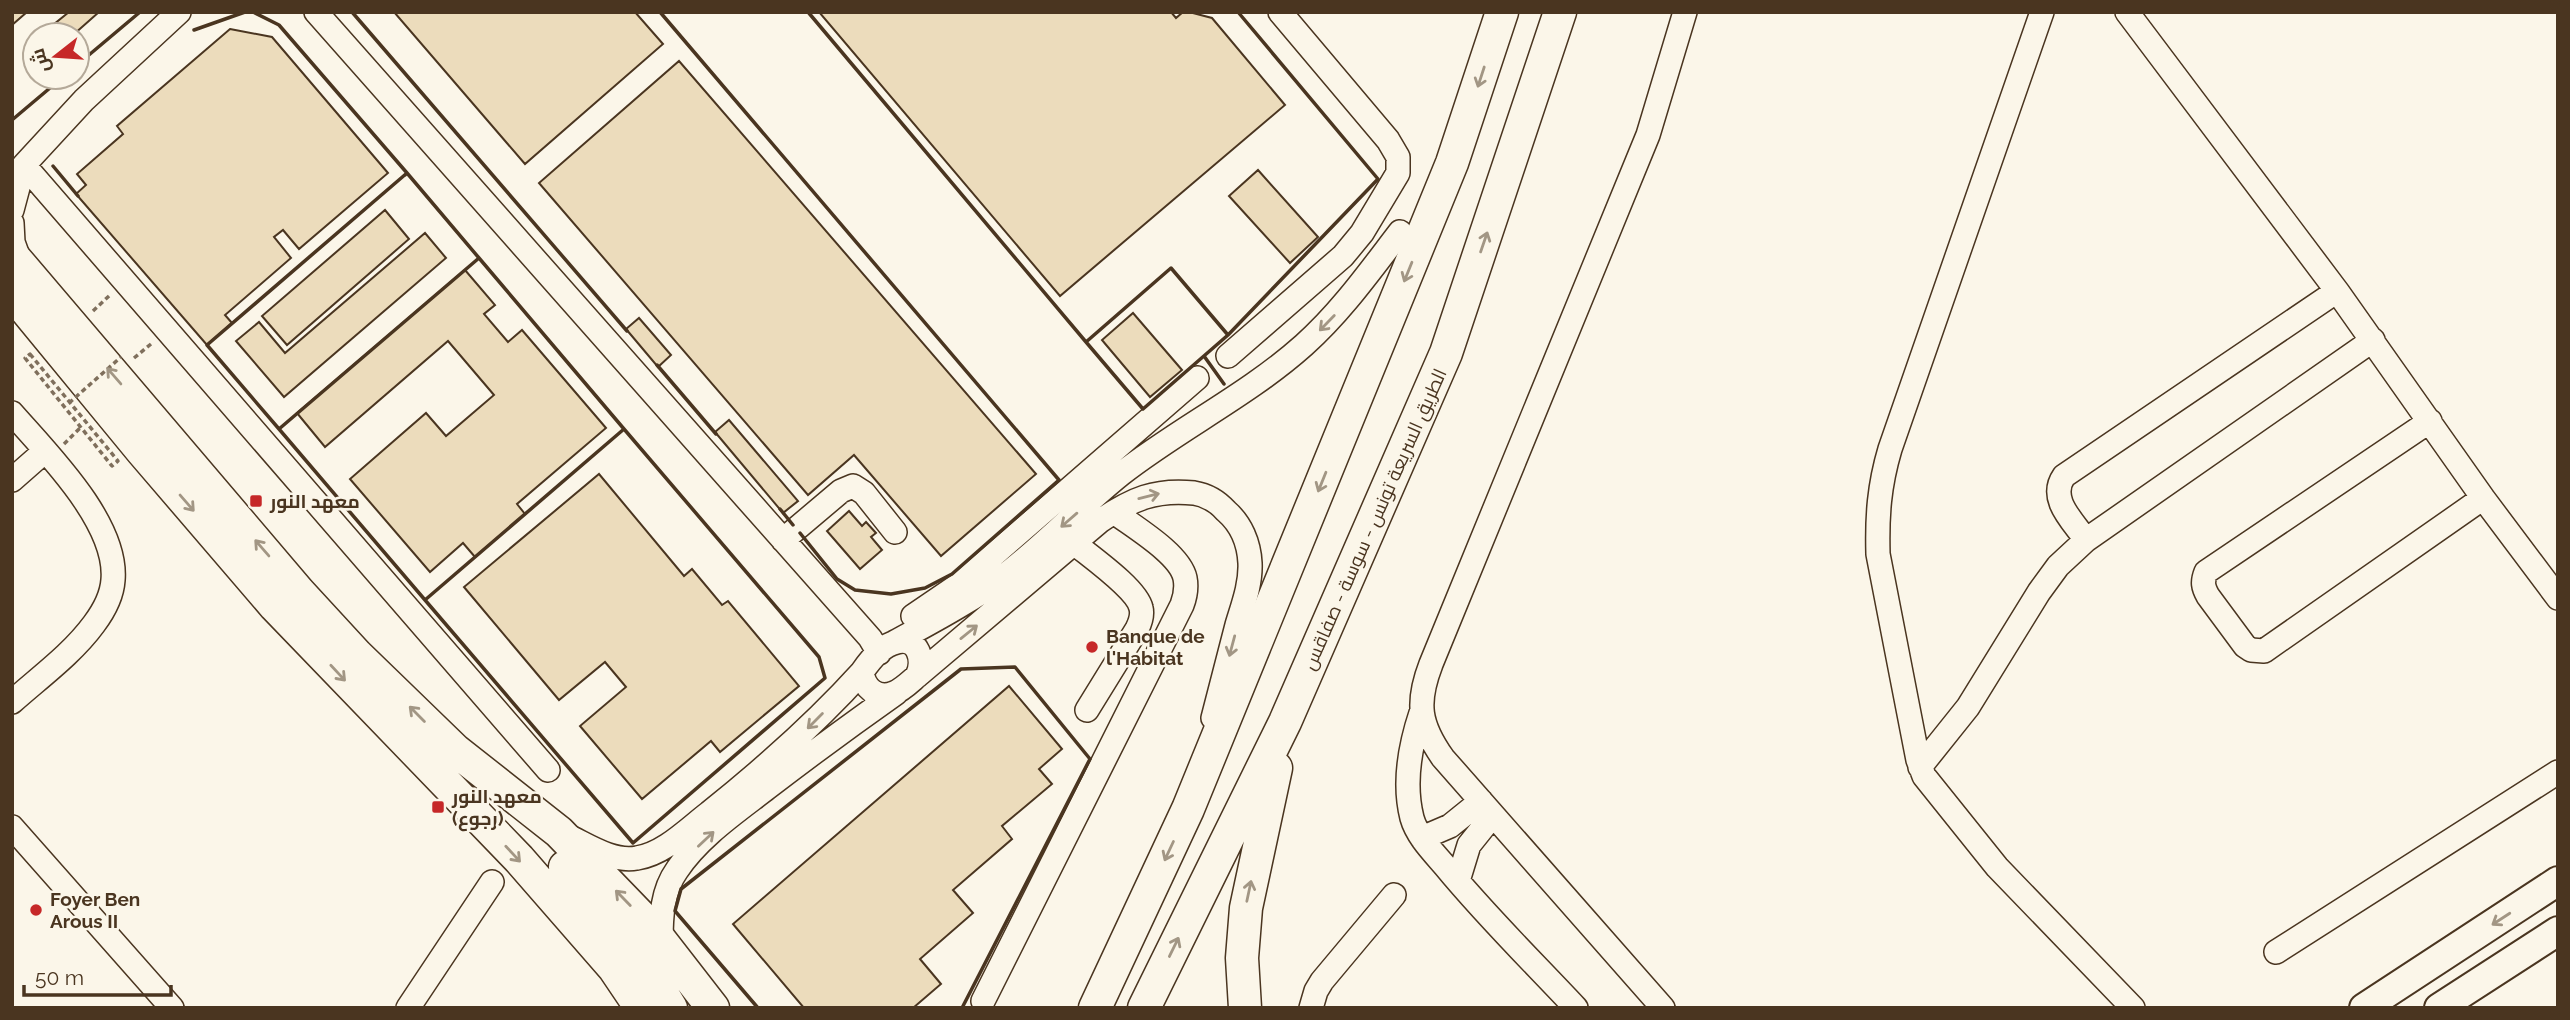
<svg xmlns="http://www.w3.org/2000/svg" width="2570" height="1020" font-family="Raleway,Cairo,sans-serif">
	<style>
		.building { fill: #ecdcbc; stroke: #4a3520; stroke-width: 2 }
		.lines { fill: none; stroke-linecap: round; stroke-linejoin: round }
		.minor-casing { stroke: #4a3520; stroke-width: 26 }
		.major-casing { stroke: #4a3520; stroke-width: 32 }
		.highway-casing { stroke: #4a3520; stroke-width: 35 }
		.path { stroke: #7f6f5c; stroke-width: 3.5; stroke-dasharray: 5 3.5; stroke-linecap: butt }
		.minor { stroke: #fbf6e9; stroke-width: 23 }
		.major { stroke: #fbf6e9; stroke-width: 28 }
		.highway { stroke: #fbf6e9; stroke-width: 32 }
		.path-bridge { stroke: #7f6f5c; stroke-width: 3.5; stroke-dasharray: 5 3.5; stroke-linecap: butt }
		.wall { stroke: #4a3520; stroke-width: 3.5 }
		.oneway { stroke: #a29684 }
		.poi-dot { fill: #c62828; stroke: #fbf6e9; stroke-width: 2.5 }
		.labels { text-anchor: middle; stroke-width: 5; stroke-linejoin: round; paint-order: stroke }
		.poi-label { font-size: 19px; font-weight: bold; fill: #4a3520; stroke: #fbf6e9; text-anchor: start }
		.street-label { font-size: 19px; fill: #4a3520; stroke: #fbf6e9 }
	</style>
	<rect width="100%" height="100%" fill="#fbf6e9"/>
	<path class="building" d="M12 12H27L12 25Z
		M69 12H99L73 35H53L48 29Z
		M394 12H635L663 44 525 164Z
		M819 12H1171L1176 18 1183 12H1189L1212 18 1285 105 1060 296Z
		M230 29 272 37 388 173 299 249 283 230 274 237 291 258 225 315 232 323 207 345 76 194 86 185 77 174 123 134 117 126Z
		M679 61 1036 474 941 556 854 455 808 495 539 183Z
		M1258 170 1318 237 1290 263 1229 196Z
		M385 210 409 239 287 345 262 316Z
		M425 233 446 258 284 397 236 341 259 322 285 353Z
		M465 270 495 305 484 314 508 342 522 330 606 428 517 504 525 514 475 557 463 543 430 572 350 479 426 413 446 436 494 395 448 341 325 447 297 413Z
		M1133 313 1182 370 1150 397 1102 340Z
		M639 318 671 355 658 367 626 329Z
		M729 420 798 501 783 513 715 432Z
		M599 474 684 576 692 569 722 605 728 601 799 686 720 752 711 741 642 799 580 726 626 687 605 662 559 700 464 587Z
		M849 511 862 526 866 522 876 533 871 537 882 550 860 569 827 531Z
		M1009 686 1062 749 1039 769 1052 784 1002 826 1012 839 953 890 973 913 920 959 941 984 913 1008H804L733 924Z"/>
	<g class="lines">
		<g class="minor-casing">
			<path id="minor" d="M316 12 870 638 879 653
				M2042 12 1890 449C1879 486 1877 516 1878 554L1918 760 1924 776 1997 867 2133 1008
				M2127 12 2337 291 2483 498 2558 598
				M24 165 548 770
				M12 210 24 165 84 100 179 12
				M12 223 13 242 23 270
				M1228 356 1343 256 1362 233 1398 173V157L1388 140 1280 12
				M12 413C47 453 118 523 113 580 112 595 103 612 94 624 72 654 40 677 12 702
				M2430 421 2206 572C2202 582 2203 587 2208 596L2245 646 2251 650 2264 651 2483 498
				M12 480 45 451
				M783 540 841 491 853 486 864 493 895 532
				M2086 540C2073 521 2048 499 2064 476L2337 291
				M1074 543C1091 557 1137 589 1141 608 1143 616 1140 623 1137 629L1087 710
				M913 616 960 584 1197 378
				M895 642C933 621 970 602 1004 576 1045 545 1081 506 1121 474 1180 428 1248 395 1304 345 1341 312 1370 271 1400 232
				M917 676C925 661 918 636 897 642 883 645 870 660 862 672 864 688 877 700 894 693 902 690 910 682 917 676L1100 521C1132 499 1155 489 1194 493 1206 495 1218 502 1226 511 1241 524 1249 543 1250 563 1251 584 1243 605 1237 625 1229 656 1221 687 1213 718
				M1421 713C1410 746 1403 783 1412 818 1417 836 1433 852 1445 866 1486 916 1532 961 1576 1008
				M1920 767 1968 707 2039 592 2058 566 2086 540 2373 340
				M12 827 172 1008
				M572 838C592 848 614 862 637 858 664 854 688 829 709 813 764 769 815 724 862 672
				M1422 838 1450 826 1481 801
				M1458 881 1469 845 1493 815
				M661 942C661 917 662 891 677 870 699 837 736 812 767 788 810 755 852 724 896 693
				M2276 952 2558 772
				M983 1001 1182 605C1185 597 1187 588 1185 578 1180 554 1134 527 1114 512
				M408 1008 492 882
				M1311 1008 1316 991 1322 981 1394 895
				M1663 1008 1443 758C1419 724 1416 703 1431 664L1648 135 1685 12"/>
		</g>
		<g class="major-casing">
			<path id="major" d="M2364 1008 2558 881
				M2439 1008 2558 931"/>
		</g>
		<g class="highway-casing">
			<path id="highway" d="M12 255 299 592 357 655 455 750 559 832 647 923 713 1008
				M12 293 142 451 275 606 519 859 614 968 641 1008
				M565 867C605 909 641 957 671 1008
				M1095 1008 1188 809 1452 163 1502 12
				M1144 1008 1285 722 1446 353 1560 12
				M1245 1008 1242 958 1246 908 1276 768"/>
		</g>
		<path class="path" d="M93 311 110 295
			M30 354 118 461 112 466 25 358Z
			M134 358 151 344
			M64 444 81 427"/>
		<use href="#minor" class="minor"/>
		<use href="#major" class="major"/>
		<use href="#highway" class="highway"/>
		<path class="path-bridge" d="M69 403 121 357"/>
		<path class="wall" d="M253 12 279 25 407 173 405 175
			M352 12 627 331
			M660 12 1059 480 952 574 925 588 891 594 855 590 837 579 800 533
			M808 12 1086 342 1171 268 1228 335 1378 179 1238 12
			M194 30 245 12
			M77 65 140 12
			M12 120 63 77
			M53 166 78 196
			M407 173 479 258 279 429 207 345Z
			M479 258 624 429 425 600 279 429Z
			M1171 268 1228 335 1143 409 1086 342Z
			M1204 356 1224 384
			M657 365 716 434
			M624 429 819 657 825 678 633 843 425 600Z
			M780 509 793 525
			M758 1008 675 911 681 889 961 669 1015 667 1090 759 962 1008"/>
	</g>
	<defs><path id="oneway-shaft" d="M-6 0H5M1.5-3L5.5 0L1.5 3" fill="none" stroke-width="1.6" stroke-linecap="round" stroke-linejoin="round" transform="scale(1.75)"/></defs>
	<g class="oneway">
		<use href="#oneway-shaft" transform="translate(1481 77) rotate(108)"/>
		<use href="#oneway-shaft" transform="translate(1484 242) rotate(-71)"/>
		<use href="#oneway-shaft" transform="translate(1408 272) rotate(112)"/>
		<use href="#oneway-shaft" transform="translate(1327 323) rotate(134)"/>
		<use href="#oneway-shaft" transform="translate(114 376) rotate(-131)"/>
		<use href="#oneway-shaft" transform="translate(1322 482) rotate(112)"/>
		<use href="#oneway-shaft" transform="translate(1149 496) rotate(-14)"/>
		<use href="#oneway-shaft" transform="translate(187 503) rotate(49)"/>
		<use href="#oneway-shaft" transform="translate(1069 520) rotate(139)"/>
		<use href="#oneway-shaft" transform="translate(262 548) rotate(-131)"/>
		<use href="#oneway-shaft" transform="translate(969 632) rotate(-39)"/>
		<use href="#oneway-shaft" transform="translate(1232 646) rotate(105)"/>
		<use href="#oneway-shaft" transform="translate(338 673) rotate(47)"/>
		<use href="#oneway-shaft" transform="translate(417 714) rotate(-135)"/>
		<use href="#oneway-shaft" transform="translate(815 721) rotate(135)"/>
		<use href="#oneway-shaft" transform="translate(706 839) rotate(-43)"/>
		<use href="#oneway-shaft" transform="translate(1169 851) rotate(115)"/>
		<use href="#oneway-shaft" transform="translate(513 854) rotate(47)"/>
		<use href="#oneway-shaft" transform="translate(1249 891) rotate(-78)"/>
		<use href="#oneway-shaft" transform="translate(623 898) rotate(-134)"/>
		<use href="#oneway-shaft" transform="translate(2501 919) rotate(147)"/>
		<use href="#oneway-shaft" transform="translate(1174 947) rotate(-64)"/>
	</g>
	<g class="poi-dot">
		<rect x="249" y="494" width="14" height="14" rx="3.5"/>
		<circle cx="1092" cy="647" r="7"/>
		<rect x="431" y="800" width="14" height="14" rx="3.5"/>
		<circle cx="36" cy="910" r="7"/>
	</g>
	<g class="labels">
		<g class="poi-label">
			<text x="270" y="508">معهد النور</text>
			<text x="1106" y="643">Banque de<tspan x="1106" dy="22">l'Habitat</tspan></text>
			<text x="452" y="803">معهد النور<tspan x="452" dy="22">(رجوع)</tspan></text>
			<text x="50" y="906">Foyer Ben<tspan x="50" dy="22">Arous II</tspan></text>
		</g>
		<g class="street-label">
			<text transform="translate(1374 519) rotate(-66)" y="7">الطريق السريعة تونس - سوسة - صفاقس</text>
		</g>
	</g>
	<rect width="2570" height="1020" fill="none" stroke="#4a3520" stroke-width="28"/>
	<g transform="translate(56 56) rotate(253)"><circle r="33" fill="#fbf6e9" stroke="#b4a999" stroke-width="2"/>
	<path d="M0-5L12 26L0 18L-12 26Z" fill="#c62828"/>
	<text y="-10" font-size="19" font-weight="bold" text-anchor="middle" fill="#4a3520">ش</text>
	</g>
	<path d="M24 985v10h147v-10" fill="none" stroke="#4a3520" stroke-width="3.5"/>
	<text x="35" y="985" font-size="21" fill="#4a3520" stroke="#fbf6e9" stroke-width="5" paint-order="stroke">50 m</text>
</svg>
